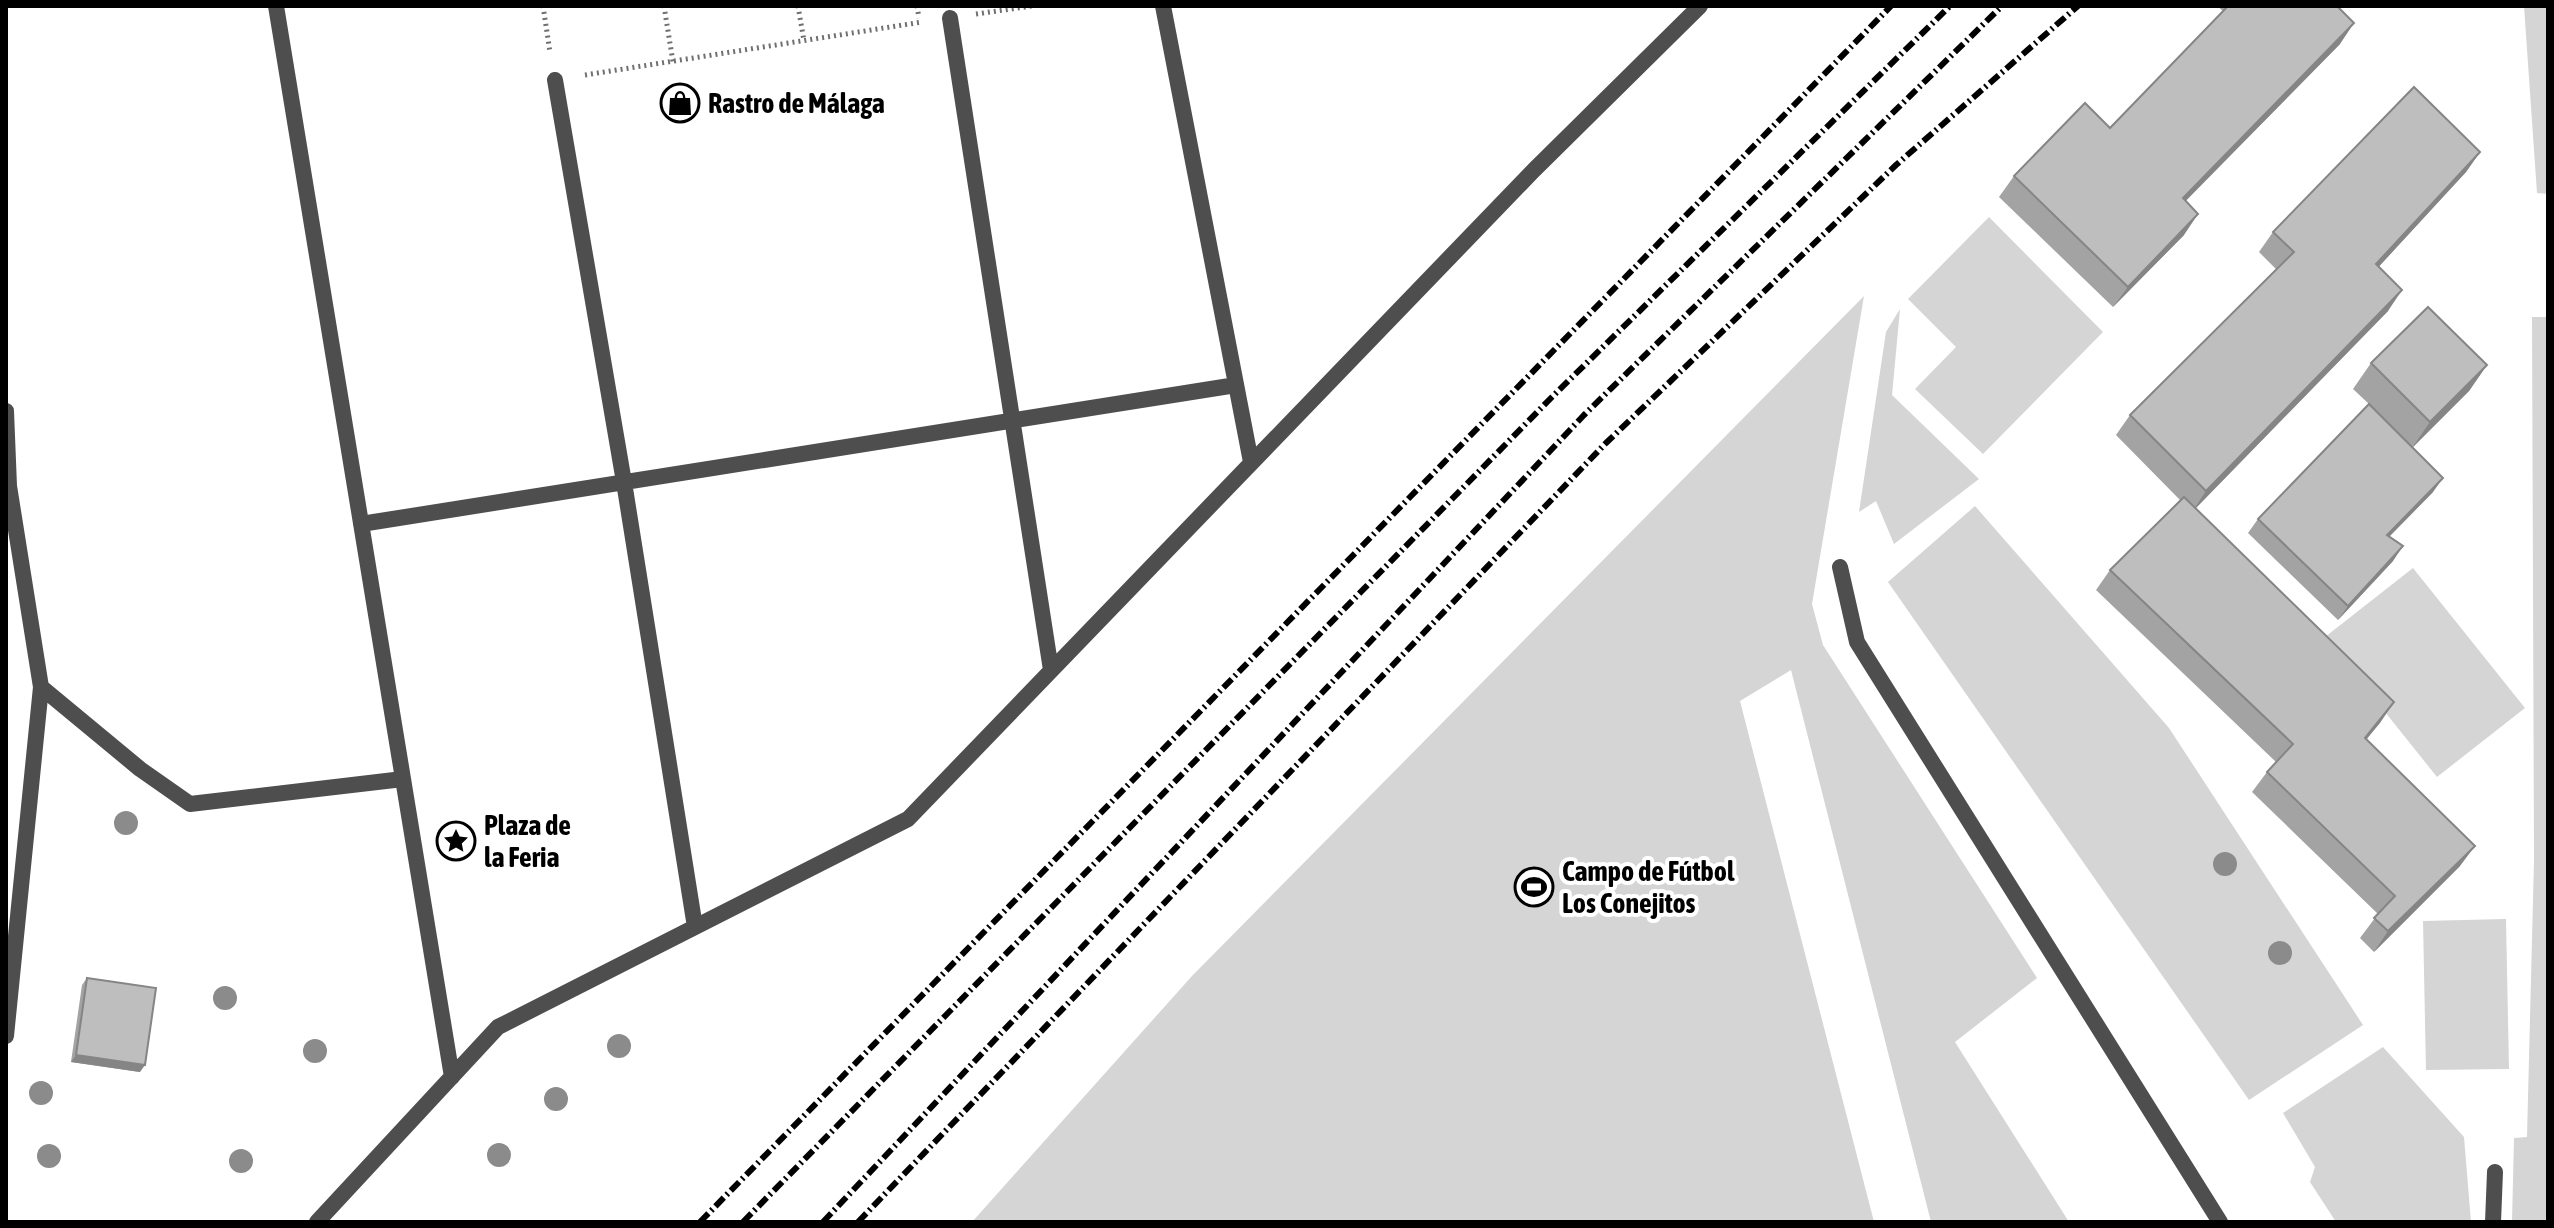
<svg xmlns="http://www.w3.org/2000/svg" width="2554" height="1228" font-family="'Asap Condensed',sans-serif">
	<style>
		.green { fill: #d5d5d5 }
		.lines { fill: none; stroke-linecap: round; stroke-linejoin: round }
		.path { stroke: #707070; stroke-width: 5; stroke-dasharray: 2 4; stroke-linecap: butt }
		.lane { stroke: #4e4e4e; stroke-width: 16 }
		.rail { stroke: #000; stroke-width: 6; stroke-dasharray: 12 4 2 4; stroke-linecap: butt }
		.tree { fill: #8b8b8b }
		.wall { fill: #a3a3a3 }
		.shaded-wall { fill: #858585 }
		.building { fill: #bebebe; stroke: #858585; stroke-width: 2 }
		.labels { text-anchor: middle; stroke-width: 8; stroke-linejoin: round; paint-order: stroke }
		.poi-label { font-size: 28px; font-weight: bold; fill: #000; stroke: #fff; text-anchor: start }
	</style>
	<rect width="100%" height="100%" fill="#fff"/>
	<path class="green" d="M2524 6H2548V194L2537 193Z
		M1989 217 2103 332 1983 454 1915 389 1956 347 1908 299Z
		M1864 296 1812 604 1823 645 2037 978 1955 1042 2069 1222H1931L1791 670 1740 701 1874 1222H972L1192 976Z
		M1900 309 1892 395 1979 479 1894 544 1876 501 1859 512 1886 332Z
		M2532 317H2548V1222H2512L2514 1138 2527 1137 2534 860Z
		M1975 506 2169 728 2363 1025 2249 1100 1888 582Z
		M2413 568 2525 708 2437 777 2325 637Z
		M2506 919 2509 1069 2426 1070 2423 921Z
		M2383 1047 2464 1137 2471 1222H2336L2310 1182 2315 1167 2283 1113Z"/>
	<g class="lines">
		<path class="path" d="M543 6 550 52
			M664 6 673 62
			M798 6 804 41
			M917 6 919 18
			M976 14 1032 6
			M585 75 922 22"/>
		<path class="lane" d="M276 6 452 1077
			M1163 6 1251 462
			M950 18 1051 670
			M555 80 624 482 695 927
			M6 411 9 486 41 687 6 1036
			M361 524 1236 385
			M1840 567 1857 642 2220 1222
			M41 687 140 769 190 804 403 779
			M317 1222 498 1027 908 819 1534 170 1700 6
			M2493 1222 2495 1172"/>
		<path class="rail" d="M700 1222 1891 6
			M743 1222 1552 397 1950 6
			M823 1222 1584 415 2002 6
			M858 1222 1606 443 1896 165 2078 6"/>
	</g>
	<g class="tree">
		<circle cx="126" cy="823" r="12"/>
		<circle cx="2225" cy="864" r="12"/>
		<circle cx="2280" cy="953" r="12"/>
		<circle cx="225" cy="998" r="12"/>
		<circle cx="619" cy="1046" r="12"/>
		<circle cx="315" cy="1051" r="12"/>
		<circle cx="41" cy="1093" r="12"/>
		<circle cx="556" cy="1099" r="12"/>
		<circle cx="499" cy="1155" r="12"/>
		<circle cx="49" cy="1156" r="12"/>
		<circle cx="241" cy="1161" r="12"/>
	</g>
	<path class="wall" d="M2217 6H2337L2340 44 2185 201 2184 235 2113 307 1999 197 2014 176 2110 128 2223 11Z
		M2480 152 2466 172 2379 266 2388 311 2195 509 2394 702 2366 740 2460 866 2374 952 2360 938 2378 914 2252 792 2267 772 2276 762 2096 590 2110 570 2180 500 2116 435 2130 415 2276 269 2259 252 2273 232Z
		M2371 363 2487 365 2469 391 2412 448 2433 492 2389 537 2393 561 2338 620 2248 533 2258 519 2369 404 2353 389Z
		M87 978 140 1072 71 1062 82 985Z"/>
	<path class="shaded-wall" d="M2354 23 2340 44 2168 219 2183 198Z
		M2480 152 2466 172 2362 285 2376 264Z
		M2198 214 2184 235 2113 307 2128 287Z
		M2402 290 2388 311 2192 512 2206 491Z
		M2487 365 2469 391 2412 448 2430 422Z
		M2443 478 2433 492 2377 549 2387 535Z
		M2403 546 2393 561 2338 620 2348 606Z
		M2394 702 2380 723 2350 759 2365 738Z
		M2475 846 2460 866 2374 952 2388 931Z
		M76 1055 145 1065 140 1072 71 1062Z"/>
	<path class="building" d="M2228 6H2337L2354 23 2183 198 2198 214 2128 287 2014 176 2085 103 2110 128Z
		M2414 87 2480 152 2376 264 2402 290 2206 491 2130 415 2294 252 2273 232Z
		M2428 307 2487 365 2430 422 2371 363Z
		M2369 404 2443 478 2387 535 2403 546 2348 606 2258 519Z
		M2184 497 2394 702 2365 738 2475 846 2388 931 2374 918 2395 896 2267 772 2293 744 2110 570Z
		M87 978 156 988 145 1065 76 1055Z"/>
	<defs>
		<g id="shop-ring" transform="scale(2)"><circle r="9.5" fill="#fff" stroke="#000" stroke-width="1.5"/><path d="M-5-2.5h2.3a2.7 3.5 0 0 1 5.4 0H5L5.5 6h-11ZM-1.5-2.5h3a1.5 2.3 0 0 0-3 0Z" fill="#000"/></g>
		<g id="sight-ring" transform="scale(2)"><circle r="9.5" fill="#fff" stroke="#000" stroke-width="1.5"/><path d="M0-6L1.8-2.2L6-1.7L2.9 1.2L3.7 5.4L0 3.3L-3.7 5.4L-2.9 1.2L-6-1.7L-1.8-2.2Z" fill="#000"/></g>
		<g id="stadium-ring" transform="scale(2)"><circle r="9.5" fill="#fff" stroke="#000" stroke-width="1.5"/><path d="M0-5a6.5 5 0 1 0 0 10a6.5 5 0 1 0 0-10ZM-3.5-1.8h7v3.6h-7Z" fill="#000"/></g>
	</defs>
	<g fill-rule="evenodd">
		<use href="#shop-ring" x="680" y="103"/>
		<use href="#sight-ring" x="456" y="841"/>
		<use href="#stadium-ring" x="1534" y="887"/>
	</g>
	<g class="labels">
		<g class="poi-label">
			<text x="708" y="113">Rastro de Málaga</text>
			<text x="484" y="835">Plaza de<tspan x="484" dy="32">la Feria</tspan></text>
			<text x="1562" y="881">Campo de Fútbol<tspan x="1562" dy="32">Los Conejitos</tspan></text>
		</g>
	</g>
	<rect width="2554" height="1228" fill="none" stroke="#000000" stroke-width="16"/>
</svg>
